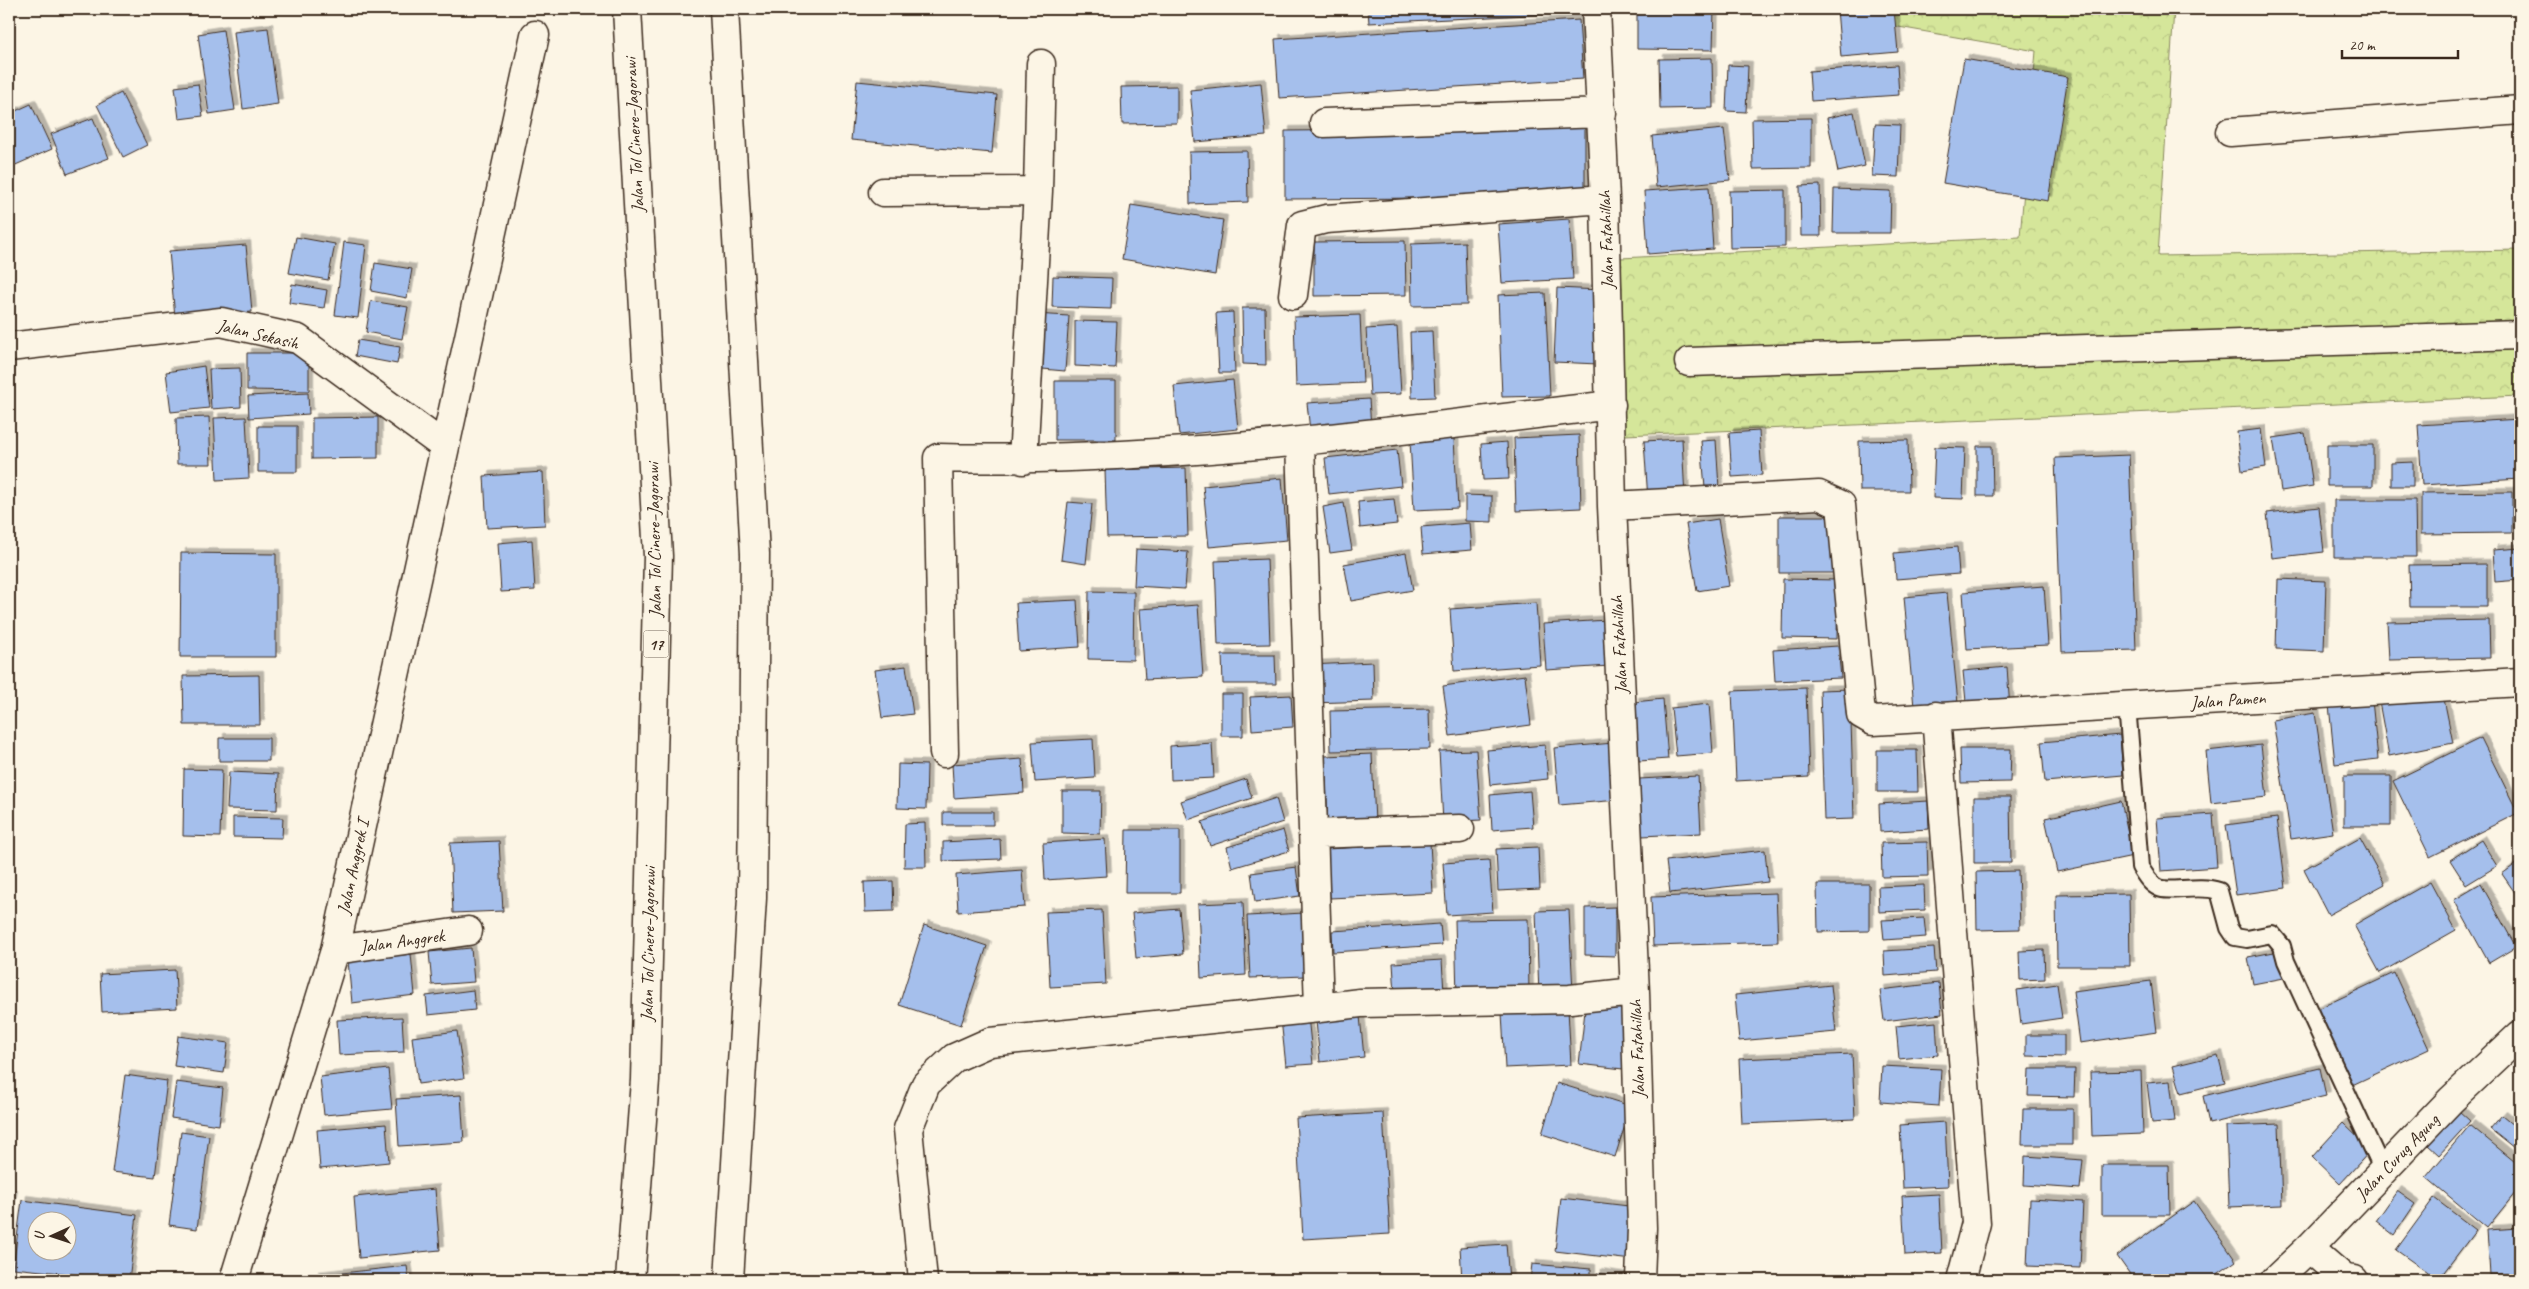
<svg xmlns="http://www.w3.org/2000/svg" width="2529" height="1289" font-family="Caveat,sans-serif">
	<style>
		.forest { fill: url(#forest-crowns); stroke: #88885c }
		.building { fill: #a5bfec; stroke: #3b2a1e; fill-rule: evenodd; filter: url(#shadow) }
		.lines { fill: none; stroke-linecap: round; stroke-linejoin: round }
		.service-casing { stroke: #3b2a1e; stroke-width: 20 }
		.minor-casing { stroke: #3b2a1e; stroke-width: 31 }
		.tertiary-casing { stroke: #3b2a1e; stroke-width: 31 }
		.motorway-casing { stroke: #3b2a1e; stroke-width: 31 }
		.service { stroke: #fcf5e5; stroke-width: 16 }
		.minor { stroke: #fcf5e5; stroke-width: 28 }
		.tertiary { stroke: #fcf5e5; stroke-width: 28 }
		.motorway { stroke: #fcf5e5; stroke-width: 28 }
		.labels { text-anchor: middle; stroke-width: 4.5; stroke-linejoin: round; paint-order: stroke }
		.shield { fill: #fcf5e5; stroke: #75675a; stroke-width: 1 }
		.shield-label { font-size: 16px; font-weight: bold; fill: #3b2a1e }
		.street-label { font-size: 18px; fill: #3b2a1e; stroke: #fcf5e5 }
	</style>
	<defs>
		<pattern id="forest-crowns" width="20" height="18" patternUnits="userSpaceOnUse" patternTransform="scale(1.25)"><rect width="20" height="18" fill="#d5e69a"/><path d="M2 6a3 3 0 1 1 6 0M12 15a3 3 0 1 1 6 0" fill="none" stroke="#b8c584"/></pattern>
		<filter id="shadow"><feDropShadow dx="4.5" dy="-4.5" stdDeviation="0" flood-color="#0004"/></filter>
	</defs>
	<rect width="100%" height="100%" fill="#fcf5e5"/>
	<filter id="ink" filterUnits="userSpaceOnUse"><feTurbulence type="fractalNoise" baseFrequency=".02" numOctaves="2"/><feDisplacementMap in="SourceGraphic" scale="10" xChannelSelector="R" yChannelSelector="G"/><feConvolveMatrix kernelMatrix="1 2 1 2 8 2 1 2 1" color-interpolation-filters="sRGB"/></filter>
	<g filter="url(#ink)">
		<path class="forest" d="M1886 9H2174L2158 256 2520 250V396L1625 435 1621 258 2020 237 2036 51 1887 25Z"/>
		<path class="building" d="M1157 9H1194V13L1157 12Z
			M1368 9H1570V13L1369 23Z
			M1637 9H1714L1713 50 1637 49Z
			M1837 9H1894L1898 52 1841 57Z
			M1579 20 1583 79 1279 98 1275 39Z
			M268 28 278 104 243 109 234 32Z
			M223 30 235 110 209 114 198 34Z
			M1712 58 1713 108 1660 109 1659 59Z
			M1964 59 2068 77 2048 201 1943 183Z
			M1728 65 1748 66 1746 112 1726 111Z
			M1897 65 1899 95 1811 101 1809 71Z
			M857 81 997 95 992 153 851 140Z
			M1261 83 1266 136 1195 142 1190 90Z
			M198 84 203 116 179 119 175 87Z
			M1177 86V123L1122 124 1121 87Z
			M121 93 147 145 123 157 97 105Z
			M31 104 52 149 11 167 9 114Z
			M1854 112 1865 166 1838 172 1827 118Z
			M93 118 109 158 67 174 51 134Z
			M1811 118V168L1753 169 1752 119Z
			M1875 124 1900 125 1898 177 1872 176Z
			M1585 128V197L1285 199V131Z
			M1724 129 1730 180 1656 187 1652 136Z
			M1247 151 1248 202 1190 204 1189 152Z
			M1820 185 1821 236H1801L1800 186Z
			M1709 187 1713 249 1648 254 1644 191Z
			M1834 189 1891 191 1890 233H1833Z
			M1785 190V247L1730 248 1729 191Z
			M1131 205 1223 220 1215 275 1122 259Z
			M1569 219 1573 279 1502 283 1498 224Z
			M296 237 335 244 328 280 289 273Z
			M1405 241 1406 295 1314 296V242Z
			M344 242 366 245 358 318 335 315Z
			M1465 242 1467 305 1412 306 1411 244Z
			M246 245 252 312 175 318 169 251Z
			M375 263 412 269 407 298 371 291Z
			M1053 276 1112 278 1111 309 1052 307Z
			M292 284 327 290 324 308 289 303Z
			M1557 288 1600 290 1598 364 1554 362Z
			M1545 293 1550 396 1502 397 1498 295Z
			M371 301 408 307 402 339 366 332Z
			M1242 308H1265L1266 365 1243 364Z
			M1233 312 1235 373H1219L1216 313Z
			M1034 314 1069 316 1065 371 1031 368Z
			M1360 315 1363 383 1296 386 1294 317Z
			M1075 321 1117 322 1115 368 1075 366Z
			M1397 327 1401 394 1370 395 1366 329Z
			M1432 331 1435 397 1412 398 1410 332Z
			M358 340 400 347 397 364 355 356Z
			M247 353H309V391L247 390Z
			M204 366 209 408 171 412 166 372Z
			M240 368 241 407 211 409 209 369Z
			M1233 380 1238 429 1179 435 1174 386Z
			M1055 381H1116V440H1055Z
			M308 393 309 414 249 418 248 396Z
			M1369 399 1371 427 1310 431 1307 403Z
			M209 417 211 464H177L176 418Z
			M246 417 249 478 217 480 214 418Z
			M378 417V458L312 459V418Z
			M2520 419V479L2422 485 2418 425Z
			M258 426H297V472H258Z
			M2261 429 2266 467 2242 471 2237 432Z
			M1759 431 1762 475 1732 477 1729 433Z
			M2305 433 2313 486 2281 491 2273 438Z
			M1579 435 1581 508 1516 511 1514 438Z
			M1454 439 1458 508 1414 510 1410 441Z
			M1682 439 1685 498 1648 500 1644 441Z
			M1716 440 1719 488H1705L1701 441Z
			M1908 440 1909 491H1860L1859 441Z
			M1507 442 1509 479 1483 480 1481 444Z
			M2327 445H2373V486H2327Z
			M1977 446H1992L1993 496H1977Z
			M1935 447 1965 448 1963 499 1933 498Z
			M1397 450 1401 486 1329 494 1325 458Z
			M2129 455 2136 650 2062 652 2055 458Z
			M2413 462V486H2391V463Z
			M1186 468 1188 536 1107 537 1105 470Z
			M543 472 545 525 487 528 484 476Z
			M1282 478 1287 540 1209 547 1203 486Z
			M2520 488V542H2519L2518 489Z
			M2512 492V533L2421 534V493Z
			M1465 495 1492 496V522L1465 521Z
			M1394 499 1397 524 1360 528 1358 502Z
			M2334 500H2415L2416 557H2334Z
			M1068 502 1092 504 1086 564 1061 560Z
			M1344 503 1352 550 1330 553 1323 507Z
			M2319 507 2324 552 2272 558 2267 513Z
			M1779 516H1838V573H1779Z
			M1718 519 1729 586 1697 591 1686 524Z
			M1470 523 1472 550 1423 554 1421 527Z
			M532 540 535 590 501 592 498 543Z
			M1957 547 1959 574 1896 579 1894 553Z
			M2520 548V580L2495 582 2493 550Z
			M1136 549 1188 552 1185 589 1134 586Z
			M181 553 276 554V657H180Z
			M1406 553 1413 590 1351 601 1344 564Z
			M1267 559 1270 644 1218 645 1215 561Z
			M2487 564V607H2410L2409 565Z
			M1783 579 1838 580 1837 639 1782 638Z
			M2278 579 2326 581 2324 651 2276 649Z
			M2044 586 2048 645 1967 649 1963 592Z
			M1089 591 1134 592 1133 660 1088 659Z
			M1947 593 1958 703 1914 707 1904 597Z
			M1077 600 1080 647 1019 651 1016 603Z
			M1536 603 1540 665 1454 671 1450 609Z
			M1198 605 1203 677 1145 680 1140 609Z
			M1607 620 1610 666 1546 670 1543 624Z
			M2489 620 2490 658 2389 660 2387 622Z
			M1838 646 1841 678 1775 681 1773 650Z
			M1222 655H1275L1276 684H1223Z
			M1373 662 1374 701 1310 703 1309 665Z
			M906 666 913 714 882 718 875 670Z
			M2007 667 2010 709 1967 712 1963 671Z
			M259 675 260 725H184L183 676Z
			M1525 675 1531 725 1450 736 1443 686Z
			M1806 688 1809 777 1736 781 1732 691Z
			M1850 689 1854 819 1824 820 1820 690Z
			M2442 689 2453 743 2389 756 2379 702Z
			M1221 694H1243V736H1221Z
			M1291 695 1293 727 1252 730 1250 697Z
			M1663 699 1668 759 1639 761 1634 702Z
			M2372 700 2378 759 2335 764 2329 705Z
			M1709 704 1713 753 1676 756 1671 708Z
			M1429 709 1430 749 1331 751 1330 711Z
			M2315 713 2333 833 2291 839 2273 720Z
			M2120 735 2123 775 2045 782 2041 742Z
			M219 738H269V761H219Z
			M2481 738 2518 813 2430 857 2393 781Z
			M1093 739 1095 778 1035 782 1032 742Z
			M1212 743 1214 778 1171 780 1170 746Z
			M1614 743 1619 800 1559 805 1554 748Z
			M1545 745 1548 779 1490 785 1487 750Z
			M2261 745 2267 797 2211 803 2206 751Z
			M1960 749H2011L2010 782 1961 783Z
			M1476 750 1481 820 1443 822 1439 751Z
			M1877 750H1917L1918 792H1877Z
			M1372 754 1375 823 1328 825 1325 756Z
			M1022 759 1024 793 954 798 952 764Z
			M898 764 927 765 926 809 897 808Z
			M184 769 222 770 220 837 183 836Z
			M229 772 278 774 277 810 227 809Z
			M1698 776 1701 833 1642 836 1639 779Z
			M2344 776H2391V826H2344Z
			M1246 779 1252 798 1188 820 1181 801Z
			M1062 791H1101L1100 834 1062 833Z
			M1530 791 1533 827 1492 830 1490 795Z
			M1974 797H2010L2011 863H1974Z
			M1276 798 1283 822 1210 846 1202 822Z
			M1928 801 1929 829 1880 832 1879 804Z
			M2121 801 2133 856 2057 872 2045 818Z
			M943 812H993V825H943Z
			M2213 814 2217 867 2161 871 2157 818Z
			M233 817 283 818 282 838 233 837Z
			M2277 818 2286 888 2236 895 2226 825Z
			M925 823 926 867H904L905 824Z
			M1126 830H1180V893H1125Z
			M1283 830 1289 851 1232 868 1227 847Z
			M2360 838 2385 884 2328 915 2304 869Z
			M1000 839 1001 859 943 861V842Z
			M1105 839 1107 876 1045 880 1043 843Z
			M2481 840 2497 866 2466 885 2450 860Z
			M499 841 503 911 453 913 450 843Z
			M1927 842 1928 876 1882 877 1881 843Z
			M1430 843 1433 893 1330 898 1327 849Z
			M1538 847 1540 889 1498 891 1496 849Z
			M1765 850 1768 882 1670 893 1666 861Z
			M1489 860 1493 912 1447 915 1443 863Z
			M2520 861V900L2502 874Z
			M1296 867 1300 896 1255 902 1251 873Z
			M1022 870 1025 907 958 912 956 875Z
			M2018 871 2020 929 1977 930 1976 872Z
			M893 881 894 911 865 912 864 882Z
			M2430 882 2456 930 2380 973 2354 925Z
			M1817 884H1869V931L1818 932Z
			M2481 884 2516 947 2489 963 2454 900Z
			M1924 885 1925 910 1879 912 1878 887Z
			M1776 893 1778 942 1653 946 1651 897Z
			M2129 894 2130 966H2057L2056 895Z
			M1243 902 1246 975 1201 978 1198 904Z
			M1615 907V956L1585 955V908Z
			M1179 909 1183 954 1136 958 1132 913Z
			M1102 910 1106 984 1050 987 1046 912Z
			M1569 910 1573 993 1539 995 1536 911Z
			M1304 913 1306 976 1250 978 1247 916Z
			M1924 918 1926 937 1884 940 1882 920Z
			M1528 919 1529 995 1457 997 1455 920Z
			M1440 924 1442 945 1333 952 1332 931Z
			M924 925 987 946 961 1025 899 1005Z
			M471 948 474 982 432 985 429 952Z
			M1934 948 1936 972 1885 976 1884 951Z
			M2044 950 2045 979 2020 980 2019 951Z
			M2279 951 2284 978 2253 984 2248 957Z
			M411 954 415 995 352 1003 348 961Z
			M1442 960 1444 993 1395 995 1393 963Z
			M175 970 177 1008 102 1012 100 974Z
			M2394 973 2429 1049 2348 1087 2313 1011Z
			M2151 981 2157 1032 2080 1043 2073 991Z
			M1939 983 1942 1014 1884 1021 1880 990Z
			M2057 984 2062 1018 2021 1024 2017 990Z
			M1831 985 1836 1032 1739 1041 1735 995Z
			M473 990 475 1010 428 1015 426 996Z
			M1586 1002 1629 1007 1623 1069 1579 1064Z
			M1568 1009 1571 1065 1505 1068 1502 1013Z
			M1308 1016 1313 1064 1286 1066 1281 1019Z
			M1360 1016 1364 1057 1320 1062 1316 1021Z
			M402 1017 404 1052 339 1055 337 1020Z
			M1936 1022 1938 1055 1899 1059 1896 1026Z
			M457 1031 464 1078 418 1084 412 1037Z
			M2026 1035H2064V1057L2026 1056Z
			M178 1036 228 1043 224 1073 174 1066Z
			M1852 1054 1855 1119 1742 1124 1739 1059Z
			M2218 1055 2225 1082 2181 1093 2173 1066Z
			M1882 1066 1941 1069 1939 1106 1880 1102Z
			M2320 1068 2326 1096 2209 1124 2203 1096Z
			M388 1069 392 1109 324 1115 320 1077Z
			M2029 1069H2075L2074 1097 2028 1096Z
			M2141 1071 2143 1134 2092 1136 2090 1072Z
			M125 1075 167 1081 155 1177 112 1172Z
			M2170 1081 2175 1121 2152 1123 2147 1083Z
			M176 1082 223 1088 219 1125 171 1118Z
			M1557 1083 1631 1106 1615 1157 1542 1134Z
			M461 1095 464 1142 399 1146 396 1099Z
			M2023 1109H2073V1145H2022Z
			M2459 1111 2470 1121 2439 1155 2428 1145Z
			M1383 1113 1390 1234 1303 1239 1296 1118Z
			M2502 1115 2520 1130V1153L2490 1129Z
			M1945 1122 1948 1186 1903 1188 1900 1125Z
			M2343 1123 2371 1150 2340 1184 2312 1157Z
			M386 1124 389 1162 320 1169 317 1130Z
			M2279 1124 2282 1205 2229 1207 2226 1126Z
			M2470 1125 2520 1166V1187L2487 1228 2426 1177Z
			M181 1132 209 1136 197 1229 169 1225Z
			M2025 1156 2083 1160 2080 1189 2024 1185Z
			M2102 1165H2169L2170 1215H2102Z
			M435 1189 440 1250 359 1258 354 1197Z
			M2397 1191 2415 1204 2394 1235 2376 1221Z
			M9 1194 13 1195 9 1215Z
			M1939 1194 1942 1253 1905 1255 1902 1196Z
			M1561 1198 1637 1207 1632 1260 1555 1251Z
			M2434 1198 2476 1230 2438 1280 2396 1250Z
			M2030 1199 2083 1202 2080 1268 2027 1266Z
			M22 1200 137 1215 129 1280 13 1268ZM38 1222H68V1252H38Z
			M2194 1201 2236 1261 2209 1280H2134L2117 1256Z
			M2520 1228V1273L2490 1275 2487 1230Z
			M1506 1244 1509 1280H1462L1460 1247Z
			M1532 1264 1591 1269V1280H1530Z
			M407 1266 409 1280H314V1276Z
			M1597 1273 1638 1279 1596 1280Z"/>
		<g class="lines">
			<g class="service-casing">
				<path id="service" d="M2127 705 2140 867C2145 875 2150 884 2159 888 2170 893 2199 884 2219 891L2229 928 2235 937 2247 939 2272 934 2282 946 2286 961 2383 1171"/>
			</g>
			<g class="minor-casing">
				<path id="minor" d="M1596 9 1605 199 1612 506 1635 992 1642 1228 1640 1280
					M1324 123 1602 113
					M2230 132 2520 110
					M883 192 1038 191
					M1293 295 1302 225 1326 219 1605 199
					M9 347 221 322 298 339 444 446
					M1689 362 2520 335
					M1300 442 1319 1008 1360 1003 1570 999 1635 992
					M1023 460 1038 191 1041 64
					M1612 506 1819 495 1841 505 1861 714 1873 721 2520 682
					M1936 716 1976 1223 1961 1280
					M944 753 938 458C1163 463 1388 432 1611 405
					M1313 834 1460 829
					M335 950 468 931
					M2309 1248 2345 1279 2354 1280
					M234 1280 335 950 535 35
					M923 1280 908 1129 926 1084 954 1058 990 1042 1319 1008"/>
			</g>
			<g class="tertiary-casing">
				<path id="tertiary" d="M2275 1280 2309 1248 2451 1100 2520 1035"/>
			</g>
			<g class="motorway-casing">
				<path id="motorway" d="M627 9 658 556 645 1080 630 1280
					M724 9 755 554 752 898 729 1280"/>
			</g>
			<use href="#service" class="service"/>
			<use href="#minor" class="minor"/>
			<use href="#tertiary" class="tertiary"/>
			<use href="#motorway" class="motorway"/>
		</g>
	</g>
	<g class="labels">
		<rect class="shield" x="643.5" y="630.5" width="25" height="27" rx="4"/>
		<g class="shield-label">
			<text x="656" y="650">17</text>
		</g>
		<g class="street-label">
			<text transform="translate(634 135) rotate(-93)" y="6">Jalan Tol Cinere–Jagorawi</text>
			<text transform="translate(1606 240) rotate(-92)" y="6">Jalan Fatahillah</text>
			<text transform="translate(258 334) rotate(13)" y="6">Jalan Sekasih</text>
			<text transform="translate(654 540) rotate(-91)" y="6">Jalan Tol Cinere–Jagorawi</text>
			<text transform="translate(1619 645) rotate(-93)" y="6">Jalan Fatahillah</text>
			<text transform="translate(2228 700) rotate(-4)" y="6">Jalan Pamen</text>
			<text transform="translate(353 867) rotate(-78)" y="6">Jalan Anggrek I</text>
			<text transform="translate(402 941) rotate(-8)" y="6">Jalan Anggrek</text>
			<text transform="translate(648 944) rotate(-89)" y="6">Jalan Tol Cinere–Jagorawi</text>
			<text transform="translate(1637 1049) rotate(-92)" y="6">Jalan Fatahillah</text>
			<text transform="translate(2397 1157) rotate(-46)" y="6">Jalan Curug Agung</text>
		</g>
	</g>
	<rect width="2529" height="1289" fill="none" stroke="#fcf5e5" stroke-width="30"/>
	<rect x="15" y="15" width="2499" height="1259" fill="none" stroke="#3b2a1e" stroke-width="2" filter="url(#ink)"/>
	<g transform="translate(52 1236) rotate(267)"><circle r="24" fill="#fcf5e5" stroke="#afa495"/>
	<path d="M0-4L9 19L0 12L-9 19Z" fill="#3b2a1e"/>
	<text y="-8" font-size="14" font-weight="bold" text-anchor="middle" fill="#3b2a1e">U</text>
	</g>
	<path d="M2342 50v8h116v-8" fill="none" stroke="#3b2a1e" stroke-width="2.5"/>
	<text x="2349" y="50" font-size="15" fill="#3b2a1e" stroke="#fcf5e5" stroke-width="4" paint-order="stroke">20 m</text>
</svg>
